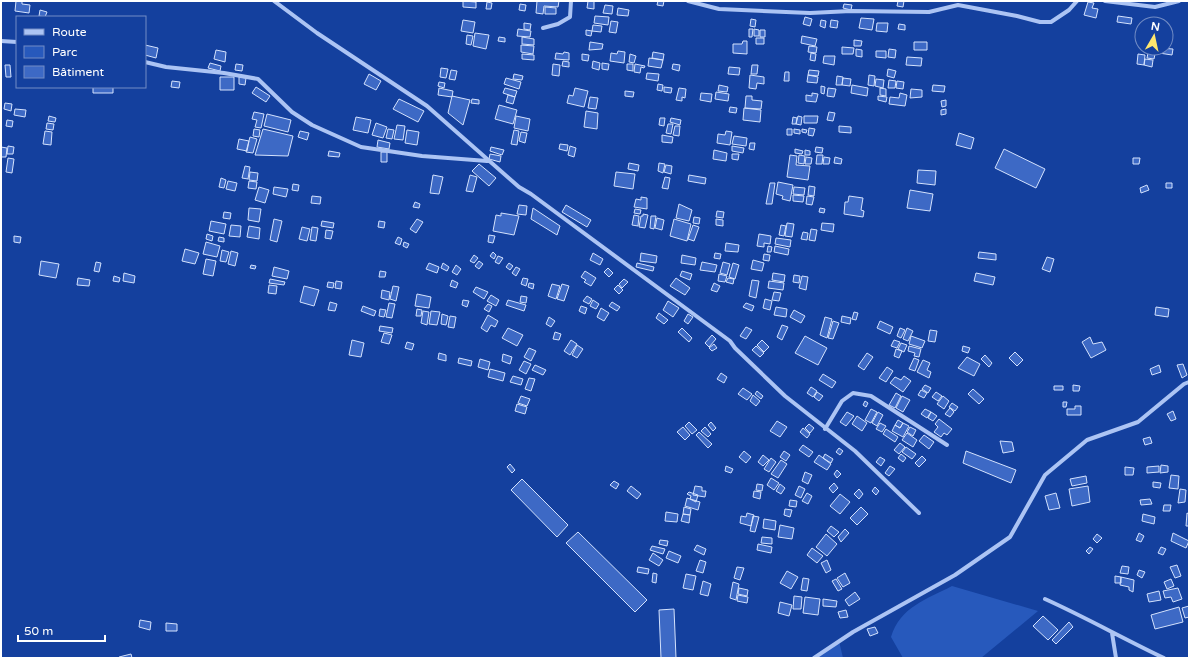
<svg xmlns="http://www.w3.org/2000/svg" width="1190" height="659" font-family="'Varela Round',sans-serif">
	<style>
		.green { fill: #2759bc }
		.building { fill: #3d69c5; stroke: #d4e2fd }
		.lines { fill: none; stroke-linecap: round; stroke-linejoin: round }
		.minor { stroke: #acc4f4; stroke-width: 4 }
	</style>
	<rect width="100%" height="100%" fill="#14409e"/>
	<path class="green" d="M952 586 1038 611 981 658H903L891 637C900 607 927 599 952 586Z
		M839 641 843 658H814Z"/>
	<path class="building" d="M16 1H22V4L30 5 29 13 15 11Z
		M463 1 476 2V8L463 7Z
		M537 1H559L558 7 544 6 543 14 536 13Z
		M588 1H594V9L587 8Z
		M658 1H664L663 6 657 5Z
		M898 1H904L903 7 897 6Z
		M487 2 492 3 491 9H486Z
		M1088 2 1094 3 1092 8 1098 9 1096 18 1084 15Z
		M520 4 526 5 525 11 519 10Z
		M844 4 852 5 851 10 843 8Z
		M605 5 613 6 612 14 603 13Z
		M545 7 556 8V14H545Z
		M618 8 629 10 628 16 617 15Z
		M40 10 47 12 45 17 39 16Z
		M595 16 609 17 608 25 594 23Z
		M1118 16 1132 18 1131 24 1117 22Z
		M805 17 812 19 810 26 803 24Z
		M861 18 874 19 872 30 859 28Z
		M751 19 756 20 755 27 750 26Z
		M463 20 475 22 473 33 461 31Z
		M821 20 826 21 825 28 820 26Z
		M831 20 838 21 837 28 830 27Z
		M611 21 618 22 616 33 609 32Z
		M524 23 531 24 530 30 524 29Z
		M877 23H888L887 32 876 31Z
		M899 24 905 25V30L898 29Z
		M593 25 602 26 601 32 592 31Z
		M518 29 531 31 530 37 517 36Z
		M749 29H753L752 37H749Z
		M754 29 759 30V36H754Z
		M586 30 592 31 591 36 586 35Z
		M760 30H765V37H760Z
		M475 33 489 35 486 49 473 46Z
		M467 35 473 36 471 45 466 44Z
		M802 36 817 39 815 46 801 43Z
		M499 37 505 38V42L498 41Z
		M522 37 534 39V45L522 44Z
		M756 38H764V44H756Z
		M854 40 862 41 861 46H854Z
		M743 41H747V54L733 53V44H742Z
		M590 42 603 44 602 49 589 50Z
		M914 42H927V50H914Z
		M145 45 158 48 156 58 145 55Z
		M521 45 534 46 533 54 521 52Z
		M809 46 817 47 816 53 808 52Z
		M842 47 854 48 853 54H842Z
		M1159 48 1173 49 1172 55 1159 53Z
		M856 49 862 50V57L856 56Z
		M889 49 896 50 895 58 888 57Z
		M216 50 226 52 225 62 214 59Z
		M618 51 625 52 624 63 610 61 611 53 617 54Z
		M876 51H886V58L876 57Z
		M564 52 569 53V60L555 59 556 53 563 54Z
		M653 52 664 54 663 60 652 58Z
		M811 53 816 54 815 61 810 60Z
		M1148 53 1155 54 1154 59 1147 58Z
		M522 54 534 55V60L522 59Z
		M582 54 589 55 588 61 582 60Z
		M630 54 636 56 634 63 629 62Z
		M1138 54 1145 55 1144 65 1137 64Z
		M824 56H835L834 65 823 63Z
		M907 57 922 58 921 66 906 65Z
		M649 58 663 60 661 68 648 66Z
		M1145 59 1153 60 1152 67 1144 65Z
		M563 61 569 62V67L562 66Z
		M593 61 600 63 599 70 592 68Z
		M210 63 221 66 220 71 208 68Z
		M602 63 609 64 608 70 602 69Z
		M236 64 243 65 242 71 235 70Z
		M553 64 560 65 559 76 552 75Z
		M627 64H633V71L627 70Z
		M635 64 645 66 644 68 641 67 640 73 634 72Z
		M673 64 680 65 679 71 672 69Z
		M5 65H10L11 77H6Z
		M752 65H758L757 74H751Z
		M729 67 740 68 739 75 728 74Z
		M441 68 448 69 446 78 440 77Z
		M888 69 896 71 894 78 887 76Z
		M451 70 457 71 455 80 449 79Z
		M809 70 819 71 818 76 808 75Z
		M785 72H789V81H784Z
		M647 73 659 74 658 81 646 79Z
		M369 74 381 81 376 90 364 84Z
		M514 74 523 76 522 80 513 79Z
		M750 75 764 77V84L757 83 756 89 749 88Z
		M808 75 818 77 817 83 807 82Z
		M869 75 875 76 874 86 868 85Z
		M837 76 843 77 842 85H836Z
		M220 77H234V90H220Z
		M239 77 246 78 245 85 239 84Z
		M506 78 521 82 519 89 504 84Z
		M843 78 851 79 850 86 842 85Z
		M876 79 884 80 883 88 875 86Z
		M889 80 896 81 895 88H888Z
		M172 81 180 82 179 88 171 87Z
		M897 81 904 82 903 89 896 88Z
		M439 82 445 83 444 88 438 86Z
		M658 84 663 85 662 91 657 90Z
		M719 85 728 87 727 92 718 91Z
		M852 85 868 88 867 96 851 93Z
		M933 85 945 86 944 92 932 91Z
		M821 86 825 87 824 94 821 93Z
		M93 87H113V93H93Z
		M256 87 270 96 266 102 252 93Z
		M664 87 672 88 671 93 664 92Z
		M439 88 453 91 452 97 438 95Z
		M505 88 517 91 515 97 503 93Z
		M575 88 588 91 584 107 567 103 569 95 573 96Z
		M679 88 686 89 685 98 682 97V101L676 100Z
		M828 88 836 89 834 97 827 96Z
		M880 88 886 89V96L880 95Z
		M911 89 922 90V97L910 98Z
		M625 91 634 92 633 97 625 96Z
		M716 92 729 94 728 101 715 99Z
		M701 93 712 94 711 102 700 100Z
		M812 93 818 94 816 102 806 101V95L812 96Z
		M900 93 907 95 905 106 889 104 890 97 899 98Z
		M508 95 515 97 513 104 506 102Z
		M452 96 470 100 463 125 448 113Z
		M746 96H752V100L762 101 761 109 745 108Z
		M878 96 887 97 886 102 878 100Z
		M590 97 598 98 596 109 588 108Z
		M399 99 424 111 418 122 393 109Z
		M472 99 479 100V104L471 103Z
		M946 100V106L942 107 941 101Z
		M5 103 12 104 11 111 4 109Z
		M499 105 517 110 513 124 495 119Z
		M730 107 737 108 736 113 729 112Z
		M744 108 761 110 760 122 743 120Z
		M15 109 26 110 25 117 14 115Z
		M946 109V114L941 115V110Z
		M586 111 598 113 597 129 584 127Z
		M254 112 264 114 261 128 255 127 257 120 252 119Z
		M829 112 835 113 833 121 827 120Z
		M267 114 291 120 288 132 264 126Z
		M49 116 56 118 55 122 48 121Z
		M516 116 530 119 528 131 514 128Z
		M798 116 802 117 801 125 796 124Z
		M804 116H818L817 123H804Z
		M356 117 371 120 368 133 353 130Z
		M793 117 797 118 796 124H792Z
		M660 118H665L664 126 659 125Z
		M671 118 681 120 680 125 670 122Z
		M7 120 13 121 12 127 6 126Z
		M47 123 54 124 53 130 46 129Z
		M376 123 387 127 383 138 372 135Z
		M668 124H673L671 134 666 133Z
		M397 125 405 126 403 140 394 139Z
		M675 126H680L679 136 673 135Z
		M839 126 851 127V133L839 132Z
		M809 128 815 129 813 136 808 135Z
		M254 129 260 130 259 137 253 136Z
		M263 129 293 136 288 156 255 155Z
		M388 129 394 130 392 139 386 138Z
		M787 129H792V135H787Z
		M794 129 800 130V134L794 133Z
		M802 129 807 130 806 133 802 132Z
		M407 130 419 132 417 145 405 143Z
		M514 130 519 131 517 145 511 144Z
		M45 131 52 132 51 145 43 144Z
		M300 131 309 133 307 140 298 137Z
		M726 131 732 132 730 145 717 143 718 134 725 135Z
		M521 132 527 133 525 143 519 141Z
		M959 133 974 138 971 149 956 145Z
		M662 135 673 137 672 143 662 142Z
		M734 136 747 138 746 146 732 144Z
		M250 137 257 139 253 153 246 152Z
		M239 139 249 141 247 151 237 149Z
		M378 140 390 143 389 149 377 147Z
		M750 143H755L754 150 749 149Z
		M560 144 568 145 567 151 559 149Z
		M8 146 14 147 13 154H7Z
		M570 146 576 148 574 157 568 155Z
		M732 146 744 148 743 153 732 151Z
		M1 147 7 148 6 157H1Z
		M491 147 504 150 502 155 490 151Z
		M816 147 823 148 822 153 815 152Z
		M795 149 803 151 802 154 795 153Z
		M1004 149 1045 169 1036 188 995 168Z
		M714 150 727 153 726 161 713 159Z
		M805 150 810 151V155H805Z
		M329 151 340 153 339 157 328 156Z
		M381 152H387V162H381Z
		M490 154 501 156 500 162 489 159Z
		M732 154H739L738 160 732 159Z
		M790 155 797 156 796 165 810 166 808 180 787 177Z
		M799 155 805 156 804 164 798 163Z
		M817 155H823L822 164H816Z
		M806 157 812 158 811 164H805Z
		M824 157 830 158 829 164H823Z
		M835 157 842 159 841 164 834 163Z
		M8 158 14 159 12 173 6 172Z
		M1133 158H1140L1139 164H1133Z
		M629 163 639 165 638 171 628 169Z
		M659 163 665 164 663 173 658 171Z
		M479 164 496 178 489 186 472 171Z
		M666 165 672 166 671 174 664 172Z
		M245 166 250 167 248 179 242 178Z
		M918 170 936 171 935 185 917 183Z
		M250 172 258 173 257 181 249 180Z
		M616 172 635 174 633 189 614 186Z
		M433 175 443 177 439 194 430 193Z
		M470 175 477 177 473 192 466 191Z
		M689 175 706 178 705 184 688 181Z
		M665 177 670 178 668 189 662 188Z
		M221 178 226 180 224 188 219 187Z
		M228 181 237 183 235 191 226 189Z
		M249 181 257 182 256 189 248 188Z
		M778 182 793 185 790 201 782 199 783 196 776 194Z
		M770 183H775L772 204H766Z
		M1166 183H1172V188H1166Z
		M293 184 299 185 298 191 292 190Z
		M1147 185 1149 190 1141 193 1140 188Z
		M809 186 815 187 814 196 808 195Z
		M259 187 269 190 265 203 255 200Z
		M274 187 288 189 286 197 273 194Z
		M794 187 805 188 804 195 793 194Z
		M910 190 933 194 930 211 907 208Z
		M793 195 804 196 803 202 793 201Z
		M312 196 321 197 320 204 311 203Z
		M807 196 814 197 812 205 806 204Z
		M849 196 863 198 861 210 864 211 863 217 844 214 845 202H848Z
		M641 197 647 198V209L634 207 636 199 641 200Z
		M415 202 420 204 419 208 413 207Z
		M679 204 692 210 689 221 676 218Z
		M519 205 527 206 526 215 517 214Z
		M566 205 591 220 587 227 562 212Z
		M249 208 261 209 259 222 248 220Z
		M533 208 560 226 557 235 531 219Z
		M820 208 825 209 824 213 819 212Z
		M635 209 641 210 640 214 634 213Z
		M717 211 724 212 723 218 716 217Z
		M224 212 231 213 230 219 223 218Z
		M501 213 519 216 514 235 493 231 496 215 501 216Z
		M643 214 648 215 645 228 639 227 641 216H643Z
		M634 215 639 216 638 226 632 225Z
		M651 216H656L654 229 650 228Z
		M694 217 700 218 699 224 693 223Z
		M657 218 664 220 662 230 655 228Z
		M274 219 282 221 277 242 270 240Z
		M417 219 423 222 416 233 410 229Z
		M674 219 691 224 687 241 670 236Z
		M716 219 723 220V226L716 225Z
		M211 221 226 224 224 234 209 231Z
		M322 221 334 223 333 228 321 226Z
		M379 221 385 222 384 228 378 227Z
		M787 223 794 224 792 237 785 236Z
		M822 223 834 224 833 232 821 230Z
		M231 225 241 226 240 237 229 236Z
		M693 225 699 227 694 241 688 239Z
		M781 225 786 226 784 236 779 235Z
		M249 226 260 228 259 239 247 237Z
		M302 227 310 229 307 241 299 239Z
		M312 227 318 228 316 241 310 240Z
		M811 229 817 230 815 241 809 240Z
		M326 230 333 231 331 239 325 238Z
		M803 232 808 233 807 240 801 239Z
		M207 234 213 236 212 241 206 239Z
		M759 234 771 236 770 244 764 243V247L757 246Z
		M489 235 495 236 493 243 488 242Z
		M14 236 21 237 20 243 14 242Z
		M219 237 224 238V242L218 241Z
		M398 237 402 239 400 245 395 243Z
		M776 238 791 240 790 247 775 244Z
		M206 242 220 246 217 257 203 254Z
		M404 242 409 244 407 248 403 246Z
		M726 243 739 245 738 252 725 251Z
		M768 246 772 247 771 252H767Z
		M775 246 789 249 788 255 774 252Z
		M185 249 199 253 195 264 182 261Z
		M222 250 229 252 226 262 220 261Z
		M231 251 238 253 235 266 228 264Z
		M493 252 496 255 494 259 490 256Z
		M979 252 996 254V260L978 258Z
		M593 253 603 259 600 265 590 260Z
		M641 253 657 256 656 263 640 261Z
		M715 253 721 254 720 259 714 258Z
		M764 254 770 255 769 261 763 260Z
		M474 255 478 258 474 263 470 261Z
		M682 255 696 258 695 265 681 263Z
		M498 256 503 258 499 264 495 262Z
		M1047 257 1054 259 1050 272 1042 269Z
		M206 259 216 261 213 276 203 274Z
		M753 260 764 263 762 271 751 269Z
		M41 261 59 264 56 278 39 275Z
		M479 261 483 264 479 269 475 266Z
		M96 262 101 263 99 272 94 271Z
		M702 262 717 265 715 272 700 270Z
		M723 262 730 264 727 275 720 273Z
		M429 263 439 267 437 273 426 269Z
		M443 263 449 267 447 271 441 268Z
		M509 263 513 266 510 270 506 267Z
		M637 263 654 267 653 271 636 267Z
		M733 263 739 265 735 279 729 277Z
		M251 265 256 266 255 269 250 268Z
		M456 265 461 269 457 275 452 272Z
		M274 267 289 271 287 279 272 276Z
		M516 267 520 269 516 276 512 273Z
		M608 268 613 273 609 277 604 272Z
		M380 271 386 272 385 277H379Z
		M585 271 596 278 591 286 584 282 586 280 581 277Z
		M682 271 692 274 690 280 680 276Z
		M124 273 135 276 134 283 123 281Z
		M773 273 785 275 784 282 772 280Z
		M976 273 995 277 993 285 974 281Z
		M719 274 727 276 725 282 718 281Z
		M794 275 800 276 799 283 793 282Z
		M114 276 120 278 119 282 113 281Z
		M802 276 808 277 806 290 799 288Z
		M78 278 90 280 89 286 77 285Z
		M523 278 528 279 526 286 521 284Z
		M676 278 690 288 685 295 670 286Z
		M728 278 734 279 733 284 726 282Z
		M270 279 285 282 284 285 269 283Z
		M624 279 628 282 622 288 619 284Z
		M452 280 458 283 456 288 450 286Z
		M752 280 759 281 756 298 749 296Z
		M336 281 342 282 341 289 335 288Z
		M769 281 784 283 783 290 768 288Z
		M328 282 334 283 333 288 327 287Z
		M529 283 534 284 533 289 528 287Z
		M714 283 720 286 717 292 711 290Z
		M552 284 560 286 556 299 548 296Z
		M562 284 569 286 564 301 557 299Z
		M269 285 277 286 276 294 268 293Z
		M618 285 623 290 619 294 614 289Z
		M304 286 319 290 314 306 300 302Z
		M393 286 399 287 396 301 390 299Z
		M476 287 488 292 484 299 473 292Z
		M382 290 390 292 389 300 381 298Z
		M774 292 781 293 779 301 772 300Z
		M417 294 431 297 429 308 415 306Z
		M491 295 499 300 496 306 487 301Z
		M521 296 527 297 526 303 520 302Z
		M587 296 592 299 589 304 583 301Z
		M765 299 772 301 770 310 763 308Z
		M463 300 469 301 467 307 462 305Z
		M508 300 526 305 524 311 506 305Z
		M593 300 599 304 596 309 590 306Z
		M668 301 679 308 673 317 663 310Z
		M330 302 337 304 335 311 328 310Z
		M612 302 620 307 617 311 609 306Z
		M389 303 395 304 392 318 386 317Z
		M746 303 754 306 752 311 743 307Z
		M488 304 492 306 489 312 484 309Z
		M363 306 376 311 374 316 361 311Z
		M581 306 587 308 585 314 579 311Z
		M776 307 787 309 786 317 774 315Z
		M1156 307 1169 309 1168 317 1155 315Z
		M601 308 609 313 604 321 597 317Z
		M380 309 386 310 384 317 379 316Z
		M417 309 422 310 421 316H416Z
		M794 310 805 316 801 323 790 317Z
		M423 311 429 312 427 325 421 323Z
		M431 311 440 312 437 325 429 324Z
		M854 312 858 313 856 320 852 319Z
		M659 313 668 320 664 324 656 318Z
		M442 314 448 316 446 325 441 324Z
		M688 314 693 317 688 324 684 321Z
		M488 315 498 321 495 327 491 325 487 332 481 328Z
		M450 316 456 317 454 328 448 327Z
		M842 316 851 318 850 324 841 322Z
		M549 317 555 321 551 327 546 324Z
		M825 317 832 319 827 338 820 335Z
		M833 321 839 323 833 339 828 338Z
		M880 321 893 327 890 334 877 328Z
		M782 325 788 327 782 340 777 337Z
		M380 326 393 328 392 333 379 331Z
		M746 327 752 330 746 339 740 336Z
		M508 328 523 335 517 346 502 338Z
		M682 328 692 338 689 342 678 332Z
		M900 328 905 330 901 338 897 336Z
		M907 328 913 331 908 341 903 339Z
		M930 330 937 331 935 342 928 341Z
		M555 332 561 334 559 340 553 339Z
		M384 333 392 335 389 344 381 342Z
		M712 335 716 339 709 347 705 343Z
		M805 336 827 348 818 365 795 353Z
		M911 336 925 341 922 348 909 344Z
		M1090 337 1093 344 1102 342 1106 350 1091 358 1082 342Z
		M352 340 364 343 361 357 349 355Z
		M571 340 577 344 570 355 564 351Z
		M762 340 769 347 764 352 757 345Z
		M894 340 900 342 897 348 891 346Z
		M407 342 414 344 412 350 405 348Z
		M901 343 907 345 904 352 898 349Z
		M714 344 717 348 712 351 709 348Z
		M577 345 583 349 577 358 572 355Z
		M756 346 764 353 760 357 752 350Z
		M909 346 921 349 919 357 914 356 915 353 908 351Z
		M963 346 970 348 968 353 962 351Z
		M529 348 536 351 531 361 524 357Z
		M896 349 902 351 899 358 894 356Z
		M1015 352 1023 360 1017 366 1009 358Z
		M439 353 446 355V361L438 359Z
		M867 353 873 357 864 370 858 366Z
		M503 354 512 357 510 364 502 361Z
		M985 355 992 363 989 367 981 359Z
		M967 357 980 364 974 376 958 368Z
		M459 358 472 361 471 366 458 363Z
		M914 358 919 360 915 371 909 369Z
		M480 359 490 362 488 370 478 367Z
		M923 360 930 363 927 370 931 372 929 378 917 372Z
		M524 361 531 364 526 374 519 370Z
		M1183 364 1187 375 1182 378 1177 365Z
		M535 365 546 370 543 375 532 370Z
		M1159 365 1161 372 1152 375 1150 369Z
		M887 367 893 371 886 382 879 378Z
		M490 369 505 373 503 381 488 377Z
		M721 373 727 377 724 383 717 379Z
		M823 374 836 382 832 388 819 380Z
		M513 376 523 379 521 385 510 382Z
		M904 376 911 381 903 392 890 383 895 377 901 380Z
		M529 378 535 379 531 391 525 389Z
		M925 385 931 388 928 393 922 389Z
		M1073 385 1080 386 1079 391H1073Z
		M1054 386H1063V390H1054Z
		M811 387 817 391 813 397 807 393Z
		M743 388 752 394 747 400 738 394Z
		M973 389 984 399 979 404 968 394Z
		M921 390 927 393 924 398 918 395Z
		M757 391 763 396 761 399 755 394Z
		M817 392 823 396 819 401 814 397Z
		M936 392 942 396 938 401 932 397Z
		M896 393 901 396 895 408 889 405Z
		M753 395 760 401 756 406 750 401Z
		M521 396 530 399 527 406 518 403Z
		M902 396 910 400 903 412 896 408Z
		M943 396 949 401 944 409 937 404Z
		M865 401 868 403 866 407 863 405Z
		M1063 402H1067L1066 407H1063Z
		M952 403 958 407 955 411 949 407Z
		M517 404 527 407 525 414 515 411Z
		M1075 406H1081V415H1067V409H1075Z
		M950 408 954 412 950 417 945 414Z
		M871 409 877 412 871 423 865 420Z
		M925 409 931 412 927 418 921 414Z
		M1173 411 1176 419 1171 421 1167 414Z
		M847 412 854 416 846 426 840 422Z
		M878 412 883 415 877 426 872 423Z
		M931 412 937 416 933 421 928 418Z
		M857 416 867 423 862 431 852 424Z
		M939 419 952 429 947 435 944 433 941 437 934 432 938 427 935 424Z
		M898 420 903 423 900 428 895 425Z
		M777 421 787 427 780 437 770 431Z
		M689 422 697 430 692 434 685 426Z
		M711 422 716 428 713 431 708 425Z
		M880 423 886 426 882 432 876 429Z
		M903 423 909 426 903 437 892 431 895 425 900 428Z
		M809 424 814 428 810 433 805 428Z
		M683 427 690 435 685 440 677 432Z
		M705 427 711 434 708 437 701 431Z
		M910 427 916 430 913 436 907 432Z
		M803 428 810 434 807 438 800 432Z
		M886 429 898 437 895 442 883 434Z
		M699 432 712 444 708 448 696 435Z
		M907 433 917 440 913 447 902 440Z
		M924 435 934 442 929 449 919 441Z
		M1150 437 1152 443 1145 445 1143 439Z
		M1000 441 1012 442 1014 451 1003 453Z
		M900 443 905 447 899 454 894 450Z
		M803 445 813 452 809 457 799 450Z
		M906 447 916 454 912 459 902 452Z
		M839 448 843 451 840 455 836 452Z
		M744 451 751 457 746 463 739 457Z
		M784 451 790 455 786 461 780 457Z
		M966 451 1016 470 1011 483 963 463Z
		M825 454 833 459 831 463 823 458Z
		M901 454 906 458 903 462 898 458Z
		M763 455 769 460 763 466 758 462Z
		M819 455 831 464 827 470 814 462Z
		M922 456 926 460 919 467 915 463Z
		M880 457 885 460 881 466 876 462Z
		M771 458 776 462 769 472 764 469Z
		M781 460 787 464 778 478 771 474Z
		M510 464 515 470 512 473 507 467Z
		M1161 465 1168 466V472L1160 473Z
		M726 466 733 469 731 473 725 471Z
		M890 466 895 469 889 476 885 473Z
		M1159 466V472L1147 473V467Z
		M1125 467 1134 468 1133 475H1125Z
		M837 470 841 474 837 478 834 474Z
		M805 472 812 475 808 484 802 481Z
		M1171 475 1179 476 1178 489 1169 488Z
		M1086 476 1087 483 1072 486 1070 479Z
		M771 478 779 483 774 490 767 485Z
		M522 479 568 525 557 537 511 490Z
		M614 481 619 484 616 489 610 485Z
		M1153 482 1161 483 1160 488 1153 487Z
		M834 483 838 488 833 493 829 488Z
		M757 484 763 485 762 491 756 490Z
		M780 484 785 488 781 494 776 491Z
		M631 486 641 494 637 499 627 491Z
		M695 486 702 487V491H706L705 497 693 495Z
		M799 486 805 489 801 498 795 495Z
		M1088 486 1090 502 1072 506 1069 489Z
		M875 487 879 491 876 495 872 491Z
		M859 489 863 494 859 499 854 494Z
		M1180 489 1186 490 1185 502 1178 503Z
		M754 491 761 492 760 499 753 497Z
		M689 492 698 495 696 502 690 499 691 496 687 494Z
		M807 493 812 496 808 504 802 501Z
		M1056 493 1060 508 1049 510 1045 496Z
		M840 494 850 502 840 514 830 506Z
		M687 498 700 502 698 510 685 506Z
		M1150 499 1152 504 1141 505 1140 500Z
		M790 500 797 501 796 507 789 506Z
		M1164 505H1171L1170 511H1163Z
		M684 507 691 509 690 515 683 514Z
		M861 507 868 514 857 525 850 518Z
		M785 509 792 510 790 517 784 515Z
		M666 512 678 514 677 522 665 521Z
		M747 513 754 515 751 526 740 523 741 516 746 517Z
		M1187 513 1189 514V526H1186Z
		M683 514 690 515 689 523 681 521Z
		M1143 514 1155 517 1154 524 1142 521Z
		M753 516 759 517 755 532 750 531Z
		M764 519 776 521 775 530 763 528Z
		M780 525 794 528 792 539 778 537Z
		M831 526 839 532 834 537 827 531Z
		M845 529 849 533 841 542 838 537Z
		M578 532 647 600 635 612 566 543Z
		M1139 533 1144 536 1141 542 1136 540Z
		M1173 533 1189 541 1186 548 1171 541Z
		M826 534 837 544 827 556 816 547Z
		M1097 534 1102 538 1097 543 1093 539Z
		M762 537 772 538V544L761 543Z
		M660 540 668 541 667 546 659 544Z
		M758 544 772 547 771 553 757 550Z
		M697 545 706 549 704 555 694 550Z
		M652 546 665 549 663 554 650 550Z
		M1090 547 1093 549 1089 554 1086 551Z
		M1161 547 1166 549 1163 555 1158 553Z
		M812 548 823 556 817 563 807 555Z
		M669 551 681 556 678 563 666 558Z
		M653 553 663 560 659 566 649 560Z
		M700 560 706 562 703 573 696 571Z
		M827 560 831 570 826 573 821 563Z
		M1177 565 1181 576 1175 578 1170 567Z
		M1122 566 1129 567 1128 574 1120 573Z
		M638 567 649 569 648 574 637 572Z
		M737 567 744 568 740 580 734 578Z
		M1139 570 1145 572 1142 578 1137 575Z
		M787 571 798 577 791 589 780 583Z
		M653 573 657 574 656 583 652 582Z
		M845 573 850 583 843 587 837 578Z
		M686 574 696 576 693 590 683 588Z
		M1115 576 1121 577V583H1115Z
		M1121 577 1134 580 1133 592 1129 590V587L1120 585Z
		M803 578 809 579 807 591 801 590Z
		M836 579 842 589 838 591 832 581Z
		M1171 579 1174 586 1167 589 1164 582Z
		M703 581 711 584 708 596 700 594Z
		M733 582 739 584 736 600 730 598Z
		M739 588 748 590 747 596 738 594Z
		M1178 588 1182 599 1173 602 1171 597 1165 598 1163 591Z
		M1159 591 1161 600 1149 602 1147 594Z
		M855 592 860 599 849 606 845 600Z
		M738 595 748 597 747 603 737 601Z
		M794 596 802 597 801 609H793Z
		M805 597 820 599 818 615 803 613Z
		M823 599 837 601 836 607 823 606Z
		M780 602 792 605 789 616 778 613Z
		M1189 606V617L1185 618 1182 608Z
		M1179 607 1183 622 1155 629 1151 615Z
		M674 609 676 658H661L659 610Z
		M846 610 848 617 840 618 838 612Z
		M1043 616 1058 630 1048 640 1033 626Z
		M140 620 151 622 150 630 139 627Z
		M1069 622 1073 627 1056 644 1052 640Z
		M166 623 177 624V631H166Z
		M875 627 878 633 870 636 867 629Z
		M131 654 132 658H119V657Z"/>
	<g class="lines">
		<path class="minor" d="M274 1 317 33 427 106 519 187 531 194 730 341 735 348 785 396 855 451 919 513
			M688 1 719 9 810 13 851 11 929 12 958 5 1017 16 1040 22H1051L1069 10 1077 1
			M1105 1 1155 7 1179 1
			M543 28 558 24 570 17 571 1
			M1 41 17 42
			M145 62 166 67 224 73 258 79 292 112 312 125 361 147 422 156 487 161
			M825 429 842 401 853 393 871 396 947 445
			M1045 599C1085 617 1124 639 1164 658
			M1112 633 1116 658
			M814 658 853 632 955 575 1010 537 1045 475 1087 440 1138 422 1184 384 1189 382"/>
	</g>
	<rect width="1190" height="659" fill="none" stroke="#ffffff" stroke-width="4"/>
	<rect x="16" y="16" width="130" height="72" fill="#14409e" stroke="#728cc5"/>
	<rect x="24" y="29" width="20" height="6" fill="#acc4f4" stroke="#728cc5"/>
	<text x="52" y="36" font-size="12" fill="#ffffff">Route</text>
	<rect x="24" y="46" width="20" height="12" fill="#2759bc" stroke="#728cc5"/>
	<text x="52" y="56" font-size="12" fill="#ffffff">Parc</text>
	<rect x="24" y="66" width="20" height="12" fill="#3d69c5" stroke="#728cc5"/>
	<text x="52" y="76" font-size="12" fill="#ffffff">Bâtiment</text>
	<g transform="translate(1154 36) rotate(9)"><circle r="19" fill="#14409e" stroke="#728cc5"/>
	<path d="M0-3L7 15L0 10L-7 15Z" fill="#ffe76e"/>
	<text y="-6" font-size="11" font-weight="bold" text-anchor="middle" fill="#ffffff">N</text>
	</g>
	<path d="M18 635v6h87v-6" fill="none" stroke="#ffffff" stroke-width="2"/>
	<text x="24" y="635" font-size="12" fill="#ffffff" stroke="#14409e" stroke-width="3" paint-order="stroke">50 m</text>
</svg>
